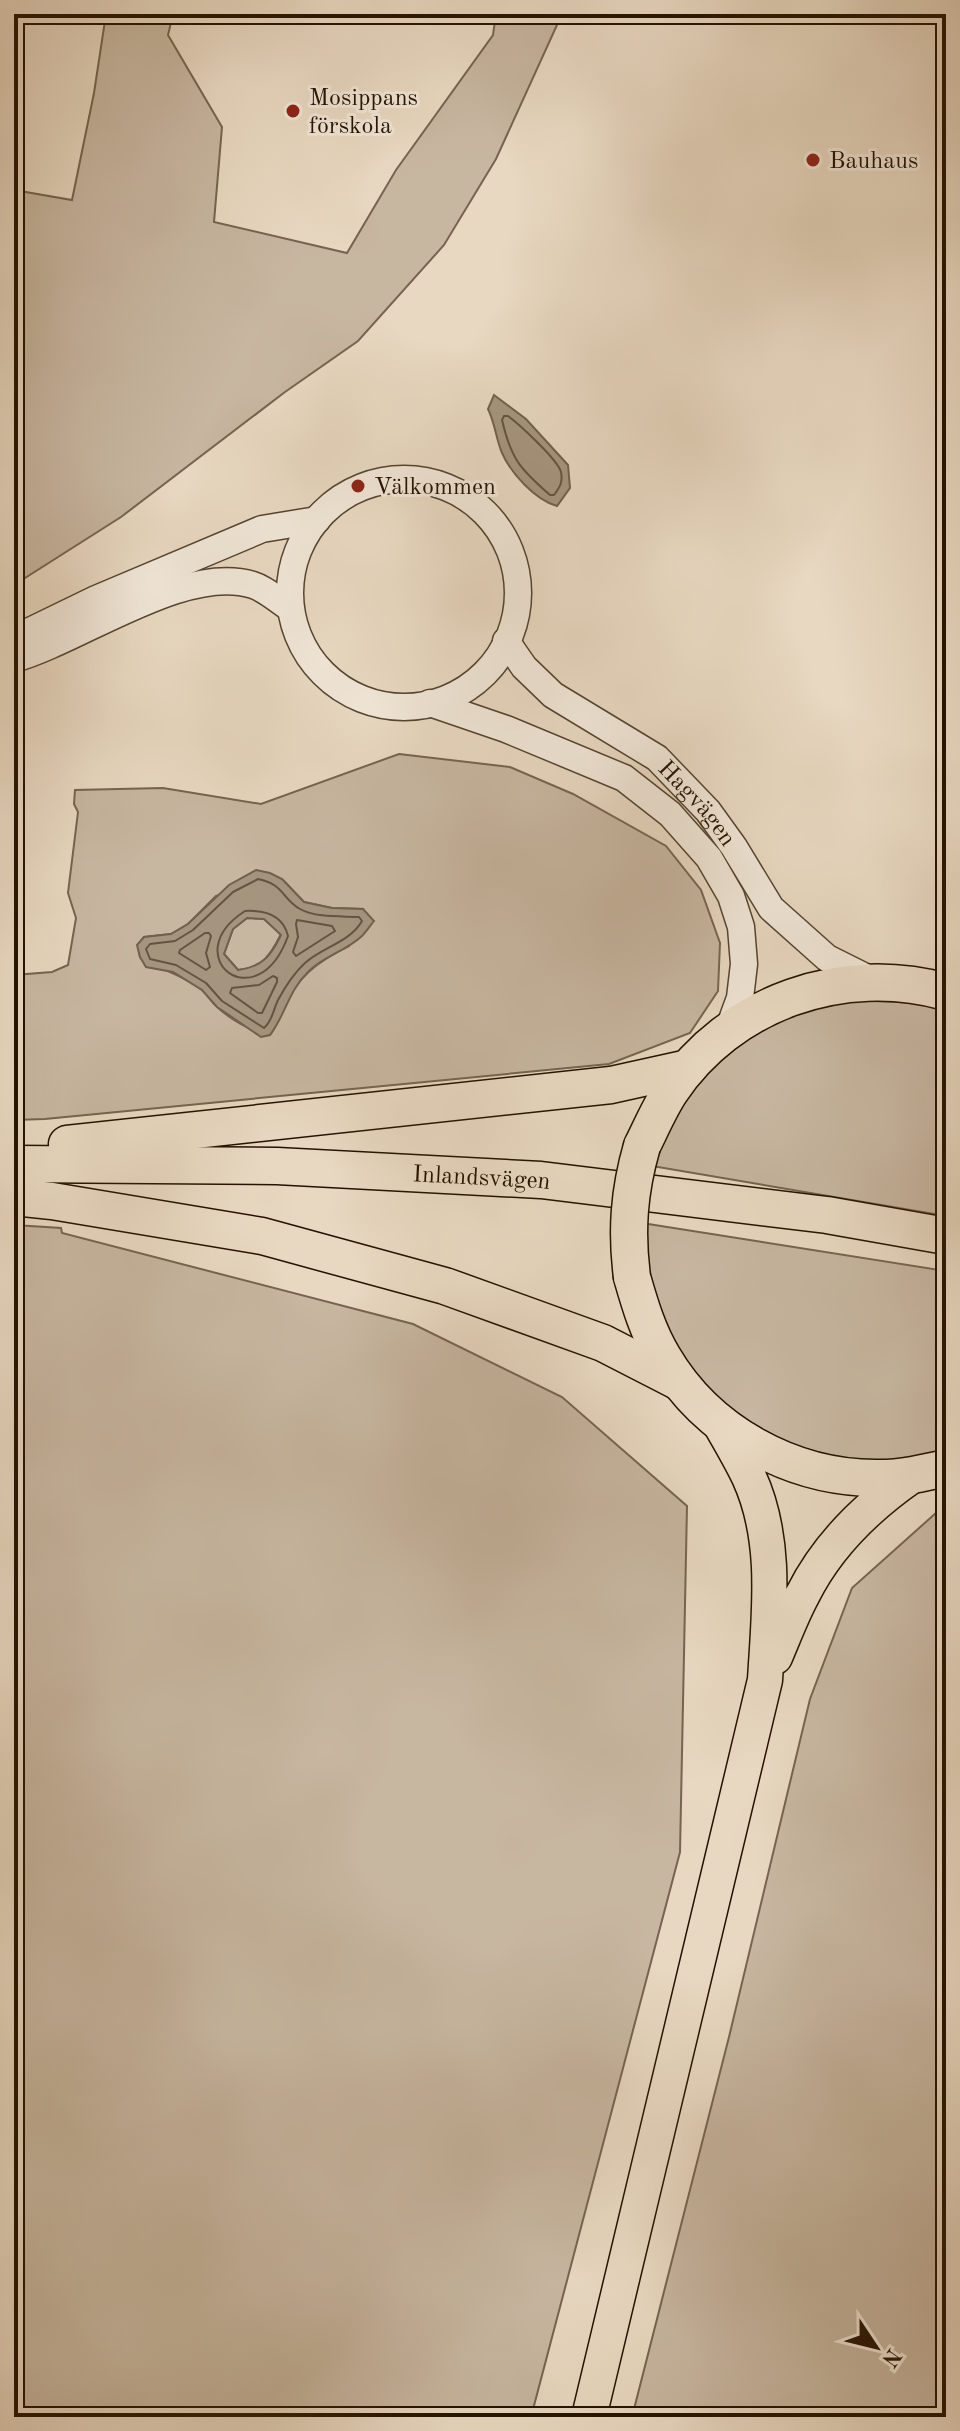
<svg xmlns="http://www.w3.org/2000/svg" width="960" height="2431" font-family="'Old Standard TT',serif">
	<style>
		.green { fill: #c7b6a0; stroke: #766450; stroke-width: 2; fill-rule: evenodd }
		.water { fill: #a5957f; stroke: #71614c; stroke-width: 2; fill-rule: evenodd }
		.lines { fill: none; stroke-linecap: round; stroke-linejoin: round }
		.shore { stroke: #645440; stroke-width: 2 }
		.tertiary-casing { stroke: #554430; stroke-width: 29 }
		.primary-casing { stroke: #241200; stroke-width: 37 }
		.trunk-casing { stroke: #241200; stroke-width: 39 }
		.tertiary { stroke: #f0e6d7; stroke-width: 26 }
		.primary { stroke: #e8d8c1; stroke-width: 34 }
		.trunk { stroke: #e8d8c1; stroke-width: 36 }
		.trunk-bridge-casing { stroke: #241200; stroke-width: 39; stroke-linecap: butt }
		.trunk-bridge { stroke: #e8d8c1; stroke-width: 36 }
		.poi-dot { fill: #8f2418; stroke: #f0e6d7; stroke-width: 3 }
		.labels { text-anchor: middle; stroke-width: 6; stroke-linejoin: round; paint-order: stroke }
		.poi-label { font-size: 24px; fill: #241200; stroke: #f0e6d7; text-anchor: start }
		.street-label { font-size: 24px; fill: #241200; stroke: #f0e6d7 }
	</style>
	<rect width="100%" height="100%" fill="#e8d8c1"/>
	<filter id="stains"><feTurbulence type="fractalNoise" baseFrequency=".0025" numOctaves="4"/><feColorMatrix values="0 0 0 0 .2 0 0 0 0 .09 0 0 0 0 .02 0 0 0 .5 -.17"/></filter>
	<radialGradient id="worn" r=".72"><stop offset=".6" stop-color="#630" stop-opacity="0"/><stop offset="1" stop-color="#630" stop-opacity=".3"/></radialGradient>
	<path class="green" d="M106 14H173L168 35 222 127 214 222 347 253 396 170 493 35 496 14H562L496 159 444 245 358 341 285 392 121 517 14 585V190L72 200 94 93Z
		M399 754 510 767 573 794 666 846 701 890 720 943 718 991 690 1033 609 1064 45 1119 14 1120V975L52 972 68 965 76 918 68 893 78 812 74 804 75 790 163 788 261 804ZM282 879 304 902 332 908 363 909 349 946C321 959 296 977 284 1006 279 1017 277 1025 270 1035 250 1031 229 1019 214 1004 210 1000 207 994 202 990 183 974 159 970 140 957L138 945 144 937 171 934 188 924 216 896Z
		M247 918 264 919 281 934C270 956 263 967 238 970L224 954 233 929Z
		M826 999 946 1004V1216L652 1166 681 1100 729 1046Z
		M642 1223 946 1271V1451L893 1462H857L823 1456 789 1445 728 1409 681 1357 652 1293Z
		M14 1225 61 1228 62 1233 413 1324 562 1397 687 1506 680 1852 531 2417H14Z
		M946 1504V2417H632L729 2037 810 1699 852 1588Z"/>
	<path class="water" d="M494 395 526 419 568 465 570 488 557 506C535 500 511 473 502 453 496 439 495 423 488 409Z
		M256 870 270 873 282 879 304 902 332 908 363 909 374 921C370 926 366 932 362 936 346 951 324 956 309 971 288 991 286 1014 270 1035L261 1037 217 1007 202 990 173 972 146 967 140 957 137 945 144 937 171 934 188 924 229 885ZM247 918 264 919 281 935C271 956 262 967 238 970L224 954 233 929Z"/>
	<g class="lines">
		<path class="shore" d="M504 416H508C519 424 558 460 561 472 563 482 560 487 554 495H550C520 469 511 459 502 420Z
			M258 879C284 884 282 899 300 909 316 918 341 916 359 917L362 921C350 942 323 947 305 963 294 973 285 987 278 1000 273 1010 273 1020 264 1028L222 1001 206 983 176 965 150 959 146 949 150 944 175 941 193 930 233 892Z
			M245 911C264 910 283 915 288 936 257 1022 175 956 245 911Z
			M297 920 332 926 335 931 296 956 293 952 298 937 296 924Z
			M205 933H209L211 936 206 953 210 967 206 970 179 953 180 950Z
			M273 976 277 978V982L262 1013H258L230 993 232 988 259 985Z"/>
		<g class="tertiary-casing">
			<g id="tertiary">
				<circle cx="404" cy="593" r="114"/>
				<path d="M14 635 28 632 96 599 262 529 317 520"/>
				<path id="s1" d="M506 641 524 667 553 695 657 758 708 811 734 847 771 908 827 958 873 981"/>
				<path d="M14 659C81 640 185 563 253 585 266 589 279 601 290 608"/>
				<path d="M430 703 506 729 624 778 670 814 709 858 731 896 741 927 744 964 740 998 728 1031"/>
			</g>
		</g>
		<g class="primary-casing">
			<path id="primary" d="M775 1657C784 1636 792 1614 803 1594 828 1544 868 1506 913 1475
				M589 2417 765 1680C769 1612 778 1540 749 1477 740 1458 729 1440 719 1422"/>
		</g>
		<g class="trunk-casing">
			<g id="trunk">
				<path d="M67 1144 611 1085 688 1068"/>
				<path d="M642 1146C651 1128 659 1109 670 1092 730 1002 843 963 946 992"/>
				<path id="s2" d="M14 1164 277 1166 541 1180 827 1215 946 1236"/>
				<path d="M14 1197 52 1201 262 1236 445 1286 603 1343 679 1382"/>
				<path d="M632 1277C640 1305 648 1332 663 1357 707 1432 792 1479 879 1478 902 1478 924 1473 946 1468"/>
			</g>
		</g>
		<use href="#tertiary" class="tertiary"/>
		<use href="#primary" class="primary"/>
		<use href="#trunk" class="trunk"/>
		<g class="trunk-bridge-casing">
			<path id="trunk-bridge" d="M632 1277C626 1231 629 1191 642 1146"/>
		</g>
		<use href="#trunk-bridge" class="trunk-bridge"/>
	</g>
	<g class="poi-dot">
		<circle cx="293" cy="111" r="8"/>
		<circle cx="813" cy="160" r="8"/>
		<circle cx="358" cy="486" r="8"/>
	</g>
	<g class="labels">
		<g class="poi-label">
			<text x="309" y="105">Mosippans<tspan x="309" dy="28">förskola</tspan></text>
			<text x="829" y="168">Bauhaus</text>
			<text x="374" y="494">Välkommen</text>
		</g>
		<g class="street-label">
			<text dy="8" stroke="none"><textPath href="#s1" startOffset="254">Hagvägen</textPath></text>
			<text dy="8" stroke="none"><textPath href="#s2" startOffset="468">Inlandsvägen</textPath></text>
		</g>
	</g>
	<rect width="960" height="2431" fill="none" stroke="#e8d8c1" stroke-width="48"/>
	<rect x="16" y="16" width="928" height="2399" fill="none" stroke="#241200" stroke-width="4"/>
	<rect x="24" y="24" width="912" height="2383" fill="none" stroke="#241200" stroke-width="2"/>
	<g transform="translate(876 2347) rotate(125)" stroke="#f0e6d7" stroke-width="6" paint-order="stroke">
	<path d="M0-6L14 30L0 20L-14 30Z" fill="#241200"/>
	<text y="-12" font-size="22" font-weight="bold" text-anchor="middle" fill="#241200">N</text>
	</g>
	<rect width="100%" height="100%" filter="url(#stains)"/>
	<rect width="100%" height="100%" fill="url(#worn)"/>
</svg>
